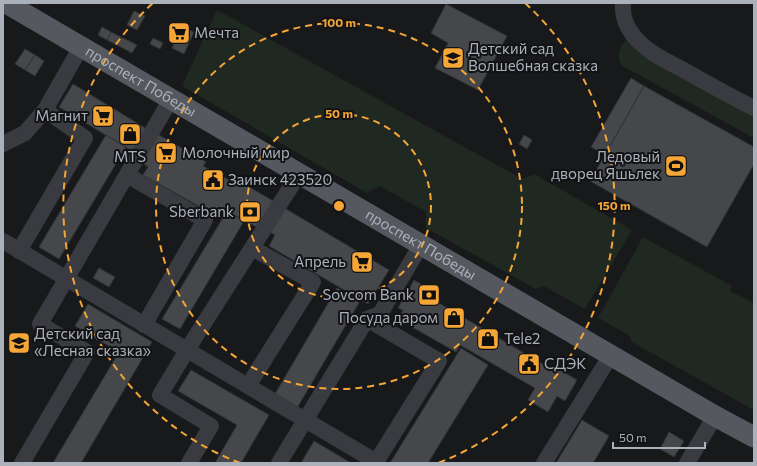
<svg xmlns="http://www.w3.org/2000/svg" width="757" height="466" font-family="Commissioner,sans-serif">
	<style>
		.green { fill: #202921 }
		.building { fill: #45474b; stroke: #323337 }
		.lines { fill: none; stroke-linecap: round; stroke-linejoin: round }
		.minor { stroke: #393b40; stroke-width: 16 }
		.major { stroke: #55585f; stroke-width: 21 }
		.ring { fill: none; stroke: #f5a636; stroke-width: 2; stroke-dasharray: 7 5 }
		.labels { text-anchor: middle; stroke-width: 4; stroke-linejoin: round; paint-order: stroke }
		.poi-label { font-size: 15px; fill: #abb1ba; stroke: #131316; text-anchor: start }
		.street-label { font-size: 15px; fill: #abb1ba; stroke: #131316 }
		.centre { fill: #f5a636; stroke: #131316; stroke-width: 2 }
		.ring-label { font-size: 12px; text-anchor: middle; font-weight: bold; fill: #f5a636; stroke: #131316; stroke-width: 4; stroke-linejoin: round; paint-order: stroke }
	</style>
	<rect width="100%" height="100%" fill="#18191b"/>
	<path class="green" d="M217 10 522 179 534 174 632 230 585 309 544 286 536 289 426 228V212L380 186 367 193 182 86Z
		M633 40 754 112V138L621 65C617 55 618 49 625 41Z
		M643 237 732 286 730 291 754 303V410L632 342 629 335 598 318Z"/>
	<path class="building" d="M446 4 507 36 478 90 435 68 448 43 431 33Z
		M134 11 145 16 137 30 127 25Z
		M102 27 111 32 107 40 98 35Z
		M182 27 194 32 184 54 172 48Z
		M111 32 121 37 117 45 107 40Z
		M121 37 137 45 132 53 117 45Z
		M153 38 163 43 160 49 150 44Z
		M25 49 35 55 25 70 15 64Z
		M35 55 44 61 35 76 25 70Z
		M631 78 644 86 605 155 591 147Z
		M73 84 147 129 134 152 59 107Z
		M644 86 754 147V164L707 247 590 181Z
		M157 134 206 162 203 166 242 187 244 184 275 202 260 229 227 211 222 219 143 175 148 167 141 162Z
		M106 135 126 147 59 259 39 247Z
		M524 135 532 140 527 149 519 144Z
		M281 206 389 270 368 304 269 246 275 235 266 230Z
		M227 211 244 221 180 329 162 319Z
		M99 268 115 277 109 287 93 278Z
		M414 280 436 293 432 299 553 370 555 367 577 380 565 401 557 396 548 412 528 400 535 388 460 345 456 352 398 319 403 310 398 308Z
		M337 288 360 301 297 408 275 394Z
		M88 304 152 342 81 463H53L119 352 75 326Z
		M461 348 488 365 428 463H390Z
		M191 370 269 415 241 463H215L237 425 178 391Z
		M582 420 609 436 593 463H556Z
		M669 432 684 441 674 457 660 449Z
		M314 441 351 463H301Z"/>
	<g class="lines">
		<path class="minor" d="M623 3C622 15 625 25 633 35 647 53 669 62 689 73 710 85 732 97 754 108
			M3 144 25 133 45 110 81 47
			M127 175 205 220 144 325
			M3 241 378 463
			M19 251 85 138 45 110
			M367 319 439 361 376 462
			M248 386 313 282 252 248
			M22 463 87 352 40 324 171 99
			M189 463 211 426 160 395 187 350 299 174
			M279 463 367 319 380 314 421 245
			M544 463 611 355
			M687 463 715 416"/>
		<path class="major" id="s1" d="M6 3 715 416 754 437"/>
	</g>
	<g class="ring">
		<circle cx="339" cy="206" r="92"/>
		<circle cx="339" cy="206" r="183"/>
		<path d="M240 463A275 275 0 0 1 153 3M525 3A275 275 0 0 1 438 463"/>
	</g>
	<defs>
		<g id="supermarket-square" transform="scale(1.15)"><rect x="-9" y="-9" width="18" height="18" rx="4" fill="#f5a636" stroke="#131316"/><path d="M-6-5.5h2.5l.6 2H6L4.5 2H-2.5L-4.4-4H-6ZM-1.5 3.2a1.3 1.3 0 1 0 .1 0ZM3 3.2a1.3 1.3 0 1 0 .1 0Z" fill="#111"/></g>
		<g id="school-square" transform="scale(1.15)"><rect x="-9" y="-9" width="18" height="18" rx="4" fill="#f5a636" stroke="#131316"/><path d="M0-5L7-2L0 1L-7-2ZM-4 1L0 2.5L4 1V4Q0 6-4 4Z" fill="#111"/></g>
		<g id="shop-square" transform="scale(1.15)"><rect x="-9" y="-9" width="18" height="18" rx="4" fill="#f5a636" stroke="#131316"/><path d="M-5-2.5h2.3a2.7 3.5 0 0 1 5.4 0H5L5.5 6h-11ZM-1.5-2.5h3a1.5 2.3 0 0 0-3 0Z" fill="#111"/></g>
		<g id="stadium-square" transform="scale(1.15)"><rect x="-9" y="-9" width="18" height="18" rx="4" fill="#f5a636" stroke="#131316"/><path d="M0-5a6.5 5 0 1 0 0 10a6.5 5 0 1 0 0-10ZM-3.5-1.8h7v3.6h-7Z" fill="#111"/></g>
		<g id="civic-square" transform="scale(1.15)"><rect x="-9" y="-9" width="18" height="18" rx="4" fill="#f5a636" stroke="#131316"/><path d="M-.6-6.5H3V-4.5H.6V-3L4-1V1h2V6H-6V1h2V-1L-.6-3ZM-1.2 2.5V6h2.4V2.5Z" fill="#111"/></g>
		<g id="bank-square" transform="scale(1.15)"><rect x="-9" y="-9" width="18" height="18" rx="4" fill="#f5a636" stroke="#131316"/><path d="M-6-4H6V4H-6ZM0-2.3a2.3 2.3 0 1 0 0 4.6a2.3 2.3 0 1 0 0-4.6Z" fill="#111"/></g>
	</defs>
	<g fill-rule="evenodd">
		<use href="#supermarket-square" x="179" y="33"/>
		<use href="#school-square" x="453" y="58"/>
		<use href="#supermarket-square" x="103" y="116"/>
		<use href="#shop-square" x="130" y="134"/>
		<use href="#supermarket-square" x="166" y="153"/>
		<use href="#stadium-square" x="676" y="166"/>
		<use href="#civic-square" x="213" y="180"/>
		<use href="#bank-square" x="250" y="212"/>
		<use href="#supermarket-square" x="362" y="262"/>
		<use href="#bank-square" x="429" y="295"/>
		<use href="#shop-square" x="454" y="318"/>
		<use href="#shop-square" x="488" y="339"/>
		<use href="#school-square" x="19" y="343"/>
		<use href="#civic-square" x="529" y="364"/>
	</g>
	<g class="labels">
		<g class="poi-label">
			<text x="194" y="38">Мечта</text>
			<text x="468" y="54">Детский сад<tspan x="468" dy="17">Волшебная сказка</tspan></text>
			<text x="88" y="121" text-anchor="end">Магнит</text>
			<text x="182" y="158">Молочный мир</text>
			<text x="130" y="162" text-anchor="middle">MTS</text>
			<text x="660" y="162" text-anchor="end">Ледовый<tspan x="660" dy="17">дворец Яшьлек</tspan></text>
			<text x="228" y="185">Заинск 423520</text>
			<text x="234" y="217" text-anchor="end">Sberbank</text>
			<text x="346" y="267" text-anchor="end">Апрель</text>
			<text x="414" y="300" text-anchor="end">Sovcom Bank</text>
			<text x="438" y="323" text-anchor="end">Посуда даром</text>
			<text x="34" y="339">Детский сад<tspan x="34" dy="17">«Лесная сказка»</tspan></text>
			<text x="504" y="344">Tele2</text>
			<text x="544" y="369">СДЭК</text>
		</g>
		<g class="street-label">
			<text dy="5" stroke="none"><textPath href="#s1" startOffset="156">проспект Победы</textPath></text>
			<text dy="5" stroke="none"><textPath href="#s1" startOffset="480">проспект Победы</textPath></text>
		</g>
	</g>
	<circle cx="339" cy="206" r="6" class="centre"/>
	<g class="ring-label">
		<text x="339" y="27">100 m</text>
		<text x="339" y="118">50 m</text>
		<text x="614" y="210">150 m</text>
	</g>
	<rect width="757" height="466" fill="none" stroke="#abb1ba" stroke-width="8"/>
	<path d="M613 442v6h92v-6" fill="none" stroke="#abb1ba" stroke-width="2"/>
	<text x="619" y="442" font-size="12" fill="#abb1ba" stroke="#131316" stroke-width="3" paint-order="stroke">50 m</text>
</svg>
